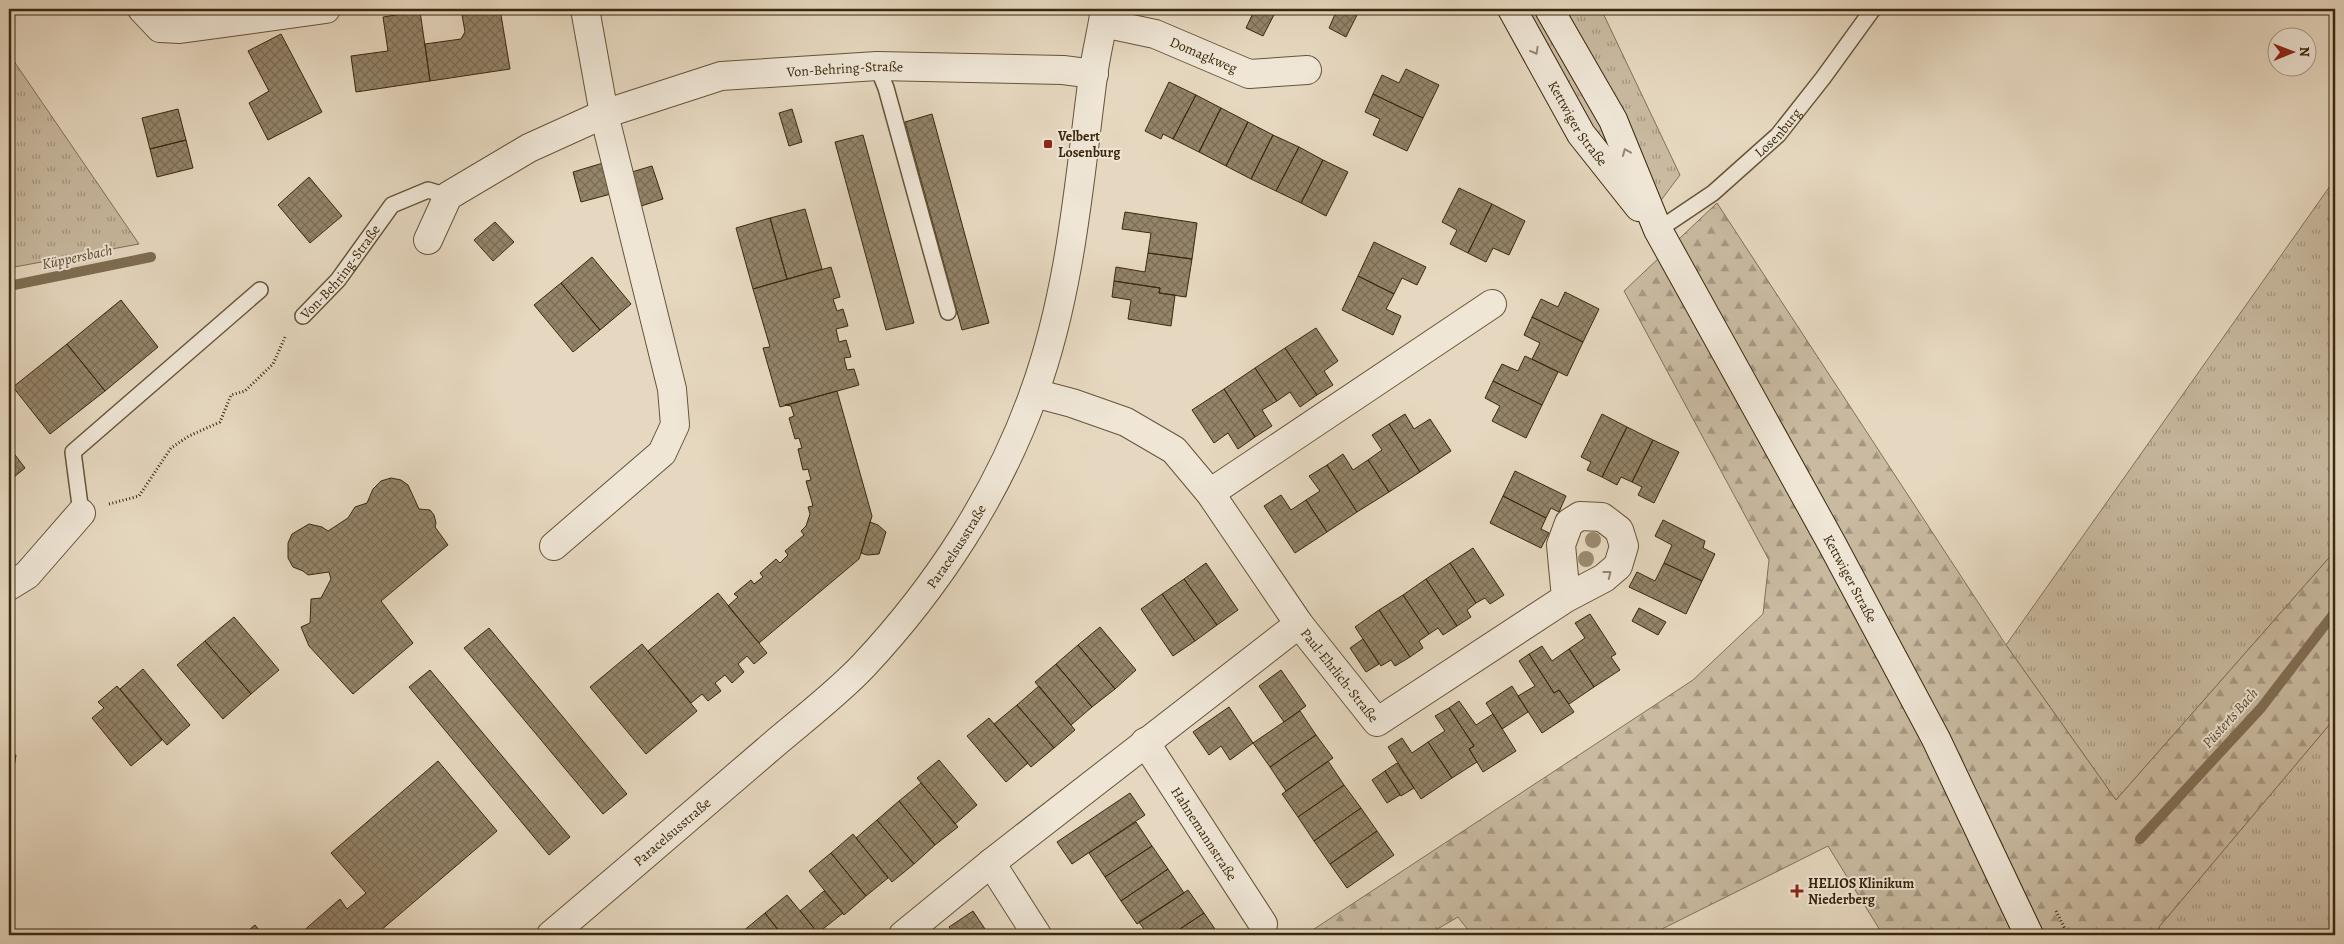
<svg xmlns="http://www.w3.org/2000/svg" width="2344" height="944" font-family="Alegreya,serif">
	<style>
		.grass { fill: url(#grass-tufts); stroke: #827156 }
		.forest { fill: url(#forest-firs); stroke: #827156 }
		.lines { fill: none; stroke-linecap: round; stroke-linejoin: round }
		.stream { stroke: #7f6e53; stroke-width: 10 }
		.building { fill: url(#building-cross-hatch); stroke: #3b280c }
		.service-casing { stroke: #665439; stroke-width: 18 }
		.minor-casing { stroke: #665439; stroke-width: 30 }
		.secondary-casing { stroke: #3b280c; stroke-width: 30 }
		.path { stroke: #3b280c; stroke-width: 3; stroke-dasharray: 1 2.5; stroke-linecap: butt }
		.service { stroke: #efe6d6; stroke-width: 15 }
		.minor { stroke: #efe6d6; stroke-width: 28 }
		.secondary { stroke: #efe6d6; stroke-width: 28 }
		.tree { fill: #9b8b71 }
		.oneway { stroke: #958771 }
		.poi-dot { fill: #8f2418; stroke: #efe6d6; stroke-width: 2 }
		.labels { text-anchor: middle; stroke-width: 4; stroke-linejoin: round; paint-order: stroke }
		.street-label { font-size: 14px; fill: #3b280c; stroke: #efe6d6 }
		.poi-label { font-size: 14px; font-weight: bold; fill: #3b280c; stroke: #efe6d6; text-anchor: start }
		.water-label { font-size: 15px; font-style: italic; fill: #5d4b30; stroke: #efe6d6 }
	</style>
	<defs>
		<pattern id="grass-tufts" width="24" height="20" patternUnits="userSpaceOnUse" patternTransform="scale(1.25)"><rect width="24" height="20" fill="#c9baa1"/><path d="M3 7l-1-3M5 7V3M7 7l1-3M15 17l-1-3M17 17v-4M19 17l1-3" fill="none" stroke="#a49782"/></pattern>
		<pattern id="forest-firs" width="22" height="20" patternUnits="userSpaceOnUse" patternTransform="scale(1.25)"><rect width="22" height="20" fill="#c9baa1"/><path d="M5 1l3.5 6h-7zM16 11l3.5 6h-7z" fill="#a49782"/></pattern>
		<pattern id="building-cross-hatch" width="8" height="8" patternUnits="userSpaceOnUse" patternTransform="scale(1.25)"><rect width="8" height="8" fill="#94846a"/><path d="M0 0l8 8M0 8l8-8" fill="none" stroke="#7a6c56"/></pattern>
	</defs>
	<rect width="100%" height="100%" fill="#e6d8c0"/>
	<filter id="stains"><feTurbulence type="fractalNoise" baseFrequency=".004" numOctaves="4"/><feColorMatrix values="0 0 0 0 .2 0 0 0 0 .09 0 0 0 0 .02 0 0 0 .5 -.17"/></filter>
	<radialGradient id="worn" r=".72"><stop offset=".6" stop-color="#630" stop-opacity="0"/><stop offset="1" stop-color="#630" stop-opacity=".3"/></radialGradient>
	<path class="grass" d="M1520 9H1601L1680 175 1656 207 1585 132Z
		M9 54 139 244 9 268Z
		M2335 179V551L2116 800 2006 645Z
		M2335 718V926L2327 935H2159V927Z
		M9 930 45 935H9Z"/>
	<path class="forest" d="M1717 203 2006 645 2116 800 2335 551V718L2159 927V935H1883L1828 846 1650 935H1472L1458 917 1427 935H1305L1693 680 1763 614 1769 560 1624 291Z"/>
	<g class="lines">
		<path class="stream" d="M9 286 151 257
			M2140 839 2261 708 2335 612"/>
	</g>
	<path class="building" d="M201 9H227L201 12Z
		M461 9H500L510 69 430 81 425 44 461 39 465 32Z
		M930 9H952L930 12Z
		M1248 9H1277L1263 36 1246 28 1254 11Z
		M1286 9H1299L1297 14Z
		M1329 9H1360L1346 37 1329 28 1336 12Z
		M420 11 430 81 356 92 351 56 388 51 383 17Z
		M281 34 322 112 268 140 249 103 269 91 248 51Z
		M1406 69 1439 85 1423 118 1373 94 1382 75 1399 83Z
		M1169 82 1196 95 1173 139 1163 134 1161 139 1145 131Z
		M1373 94 1423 118 1407 151 1373 135 1380 119 1365 112Z
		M1196 95 1221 108 1199 152 1173 139Z
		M1221 108 1248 122 1226 166 1199 152Z
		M178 109 186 140 150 149 142 118Z
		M792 109 802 142 789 146 779 113Z
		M932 114 989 323 962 330 905 122Z
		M1248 122 1273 135 1251 179 1226 166Z
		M863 135 914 323 886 330 835 142Z
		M1273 135 1299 147 1276 191 1251 179Z
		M186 140 193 168 157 177 150 149Z
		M1299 147 1323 160 1301 203 1276 191Z
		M1323 160 1348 172 1326 216 1301 203Z
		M603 163 611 194 581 202 573 172Z
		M652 166 663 199 635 208 625 174Z
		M309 177 342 216 310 243 278 205Z
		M1459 188 1492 204 1468 253 1450 244 1457 230 1442 222Z
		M1492 204 1525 221 1509 255 1493 248 1486 262 1468 253Z
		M805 209 822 269 787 279 770 218Z
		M1125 212 1197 223 1192 259 1148 253 1151 233 1122 229Z
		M770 218 787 279 753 289 736 228Z
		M495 222 514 242 493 261 474 240Z
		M1374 242 1426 267 1417 285 1402 278 1394 294 1358 276Z
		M1148 253 1192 259 1186 297 1159 293 1160 288 1114 281 1116 267 1145 272Z
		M592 257 631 304 600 330 561 283Z
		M831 267 840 297 833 299 837 311 843 309 848 326 836 329 839 342 846 340 851 357 844 358 847 370 854 369 859 385 780 407 763 348 770 347 753 289Z
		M1358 276 1394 294 1386 309 1401 316 1393 335 1342 310Z
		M1114 281 1160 288 1159 293 1175 295 1171 326 1128 319 1131 300 1112 297Z
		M561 283 600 330 573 352 534 305Z
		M1565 292 1599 309 1583 342 1532 317 1541 299 1558 307Z
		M121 300 158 347 105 391 67 344Z
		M1532 317 1583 342 1567 376 1532 359 1540 343 1524 335Z
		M1316 328 1338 361 1324 371 1333 385 1317 395 1285 348Z
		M67 344 105 391 50 434 13 387Z
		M1285 348 1317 395 1300 407 1290 392 1277 401 1255 368Z
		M1525 356 1558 372 1542 405 1493 381 1502 364 1518 371Z
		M1255 368 1277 401 1262 410 1272 426 1255 437 1224 389Z
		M1493 381 1542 405 1526 438 1492 421 1500 406 1485 398Z
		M1224 389 1255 437 1238 449 1228 433 1214 443 1192 410Z
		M837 391 872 516 861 553 859 559 759 643 728 606 738 597 734 594 751 580 754 584 763 577 760 573 776 559 780 563 788 555 785 551 804 535 801 531 806 526 810 514 808 507 813 506 806 481 811 480 808 469 803 470 798 449 802 448 799 438 795 439 789 418 794 416 791 406 785 405Z
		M1405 414 1414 429 1430 419 1451 451 1420 472 1389 424Z
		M1602 414 1627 427 1602 477 1587 470 1591 462 1581 457Z
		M1389 424 1420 472 1389 492 1368 460 1382 450 1372 435Z
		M1627 427 1653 440 1632 482 1621 477 1617 485 1602 477Z
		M1653 440 1679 452 1654 503 1638 495 1642 487 1632 482Z
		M9 447 25 468 9 481Z
		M1343 454 1353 470 1368 460 1389 492 1357 512 1327 465Z
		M1327 465 1357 512 1327 532 1306 500 1320 491 1309 476Z
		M1515 471 1566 496 1559 512 1551 508 1546 518 1503 496Z
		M391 478 401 480 408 485 419 509 430 510 434 515 436 523 435 527 448 545 381 601 413 643 353 694 309 646 301 627 310 623 311 599 321 598 331 579 329 572 308 575 303 571 293 567 288 558V543L292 534 309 524 322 527 328 531 348 518 355 507 367 503 373 489 381 481Z
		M1281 495 1291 510 1306 500 1327 532 1295 553 1264 506Z
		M1503 496 1546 518 1541 529 1549 533 1541 548 1490 523Z
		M1663 520 1705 541 1703 548 1715 554 1702 581 1664 563 1672 545 1655 536Z
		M870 522 878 525 886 532 879 554 867 555 861 553Z
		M1473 548 1504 595 1490 604 1485 598 1476 603 1450 563Z
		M1206 563 1238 610 1217 625 1184 579Z
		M1450 563 1476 603 1467 610 1471 617 1457 626 1426 579Z
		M1664 563 1702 581 1686 614 1629 587 1637 572 1655 581Z
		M1184 579 1217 625 1195 641 1162 594Z
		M1426 579 1457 626 1443 635 1438 628 1429 634 1403 595Z
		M718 593 767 653 754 664 747 656 738 664 744 672 732 683 725 675 715 683 721 691 708 701 702 694 691 703 648 651Z
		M1162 594 1195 641 1173 656 1141 609Z
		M1403 595 1429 634 1419 641 1423 648 1410 657 1379 610Z
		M1639 608 1666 622 1658 635 1632 621Z
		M1379 610 1410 657 1395 666 1391 660 1381 666 1355 627Z
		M1590 614 1616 654 1611 657 1620 670 1594 687 1569 649 1585 638 1575 623Z
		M234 617 279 670 251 694 205 641Z
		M1100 627 1136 670 1115 689 1078 645Z
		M489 628 627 794 603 814 464 648Z
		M1363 639 1379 664 1366 672 1350 648Z
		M205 641 251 694 223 719 177 665Z
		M642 644 697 711 646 754 590 687Z
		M1078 645 1115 689 1092 707 1056 664Z
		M1542 646 1552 661 1569 649 1594 687 1569 704 1559 690 1554 693 1529 654Z
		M1529 654 1554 693 1559 690 1574 712 1542 733 1518 696 1535 686 1519 661Z
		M1056 664 1092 707 1071 725 1035 682Z
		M143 669 190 725 167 745 120 689Z
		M430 670 570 837 549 855 409 687Z
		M1281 670 1306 706 1284 722 1259 686Z
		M117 686 162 740 131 766 92 718 104 708 98 702Z
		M1039 686 1075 730 1054 748 1017 705Z
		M1512 686 1528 712 1502 729 1486 703Z
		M1459 701 1476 725 1493 714 1516 751 1483 772 1469 749 1474 746 1449 708Z
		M1017 705 1054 748 1031 767 994 724Z
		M1229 707 1253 743 1230 760 1221 746 1209 755 1193 732Z
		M1449 708 1474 746 1469 749 1477 762 1452 778 1428 742 1445 731 1435 716Z
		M1300 711 1316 735 1270 767 1253 743Z
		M989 718 1028 763 1006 782 967 736Z
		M1316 735 1333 758 1286 791 1270 767Z
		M1402 738 1412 753 1428 742 1452 778 1421 799 1388 747Z
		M9 754 16 755 10 794H9Z
		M939 760 977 805 955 824 917 778Z
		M438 761 497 831 380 931 383 935H302L301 933 340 899 347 909 366 893 331 853Z
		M1328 761 1344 785 1298 817 1282 794Z
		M1397 763 1414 788 1401 796 1385 771Z
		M1385 771 1400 795 1387 803 1372 780Z
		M921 783 958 827 935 845 899 801Z
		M1344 785 1361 808 1314 841 1298 817Z
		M1130 793 1145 815 1072 864 1057 842Z
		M899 801 935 845 914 864 877 820Z
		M1361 808 1377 831 1330 864 1314 841Z
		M877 820 914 864 892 882 856 838Z
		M1136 822 1152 846 1105 877 1089 853Z
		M1377 831 1394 855 1347 888 1330 864Z
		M853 834 888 878 866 896 831 853Z
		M1152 846 1168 869 1121 901 1105 877Z
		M831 853 866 896 844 915 809 871Z
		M1168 869 1184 893 1137 924 1121 901Z
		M1188 890 1204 913 1171 935H1148L1139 922Z
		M824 891 843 913 818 933 800 911Z
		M787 895 818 933 820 935H782L765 913Z
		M973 911 989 935H955L949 927Z
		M765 913 782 935H745L742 932Z
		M1204 913 1219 935H1171Z
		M255 925 263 935H243Z
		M740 929 745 935H732Z"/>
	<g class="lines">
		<g class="service-casing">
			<g id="service">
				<path d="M877 66 886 88 948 312"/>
				<path id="s1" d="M1658 230 1713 193 1778 135 1823 78 1873 9"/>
				<path id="s2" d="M303 316 338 280 392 205 428 190 448 196"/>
				<path d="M81 513 73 452 260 290"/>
			</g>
		</g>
		<g class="minor-casing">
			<g id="minor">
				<path d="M142 9 160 28 180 29 326 9"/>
				<path id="s3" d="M1103 23 1155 34 1249 74 1307 70"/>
				<path id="s4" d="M428 240 448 196 529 148 604 114 721 76 877 66 1063 70 1094 74"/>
				<path id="s5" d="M1034 393 1072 403 1126 422 1174 450 1210 493 1299 624 1377 722 1566 598 1604 578 1618 566 1624 546 1619 530 1602 517 1580 516 1569 523 1561 545 1566 598"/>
				<path d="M1210 493 1492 304"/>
				<path d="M554 546 662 453 675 425 672 389 604 114 585 9"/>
				<path d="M9 586 27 575 81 513"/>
				<path id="s6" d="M1145 742 1263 924"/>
				<path d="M991 863 1037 935"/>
				<path id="s7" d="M551 935C623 874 694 813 766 751 797 724 837 694 864 665 937 587 998 494 1034 393 1071 291 1079 182 1093 76 1096 53 1102 31 1105 9"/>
				<path d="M903 935 991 863 1299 624"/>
			</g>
		</g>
		<g class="secondary-casing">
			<g id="secondary">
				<path id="s8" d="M1512 9 1581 134 1639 207"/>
				<path id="s9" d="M1549 9 1613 120 1658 230 1832 544 1936 739 2029 935"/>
			</g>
		</g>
		<path class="path" d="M109 504 139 496 171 448 189 436 220 422 231 395 245 391 273 364 286 335
			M2056 911 2068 935"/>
		<use href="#service" class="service"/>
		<use href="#minor" class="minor"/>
		<use href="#secondary" class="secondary"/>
	</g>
	<g class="tree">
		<circle cx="1593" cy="540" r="8"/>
		<circle cx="1586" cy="559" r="8"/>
	</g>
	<defs><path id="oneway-chevron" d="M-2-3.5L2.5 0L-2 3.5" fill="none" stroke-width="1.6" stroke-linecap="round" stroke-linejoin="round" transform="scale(1.25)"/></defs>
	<g class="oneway">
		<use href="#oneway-chevron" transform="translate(1535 51) rotate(61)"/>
		<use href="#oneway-chevron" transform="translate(1626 152) rotate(-112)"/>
		<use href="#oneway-chevron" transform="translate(1608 574) rotate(-38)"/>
	</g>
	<g class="poi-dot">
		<rect x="1043" y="139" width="10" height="10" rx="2.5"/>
		<path d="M1794.5 883.5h5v5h5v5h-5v5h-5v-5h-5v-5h5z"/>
	</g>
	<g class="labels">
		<g class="street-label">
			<text dy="5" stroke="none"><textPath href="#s3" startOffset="106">Domagkweg</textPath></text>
			<text dy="5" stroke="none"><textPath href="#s4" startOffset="472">Von-Behring-Straße</textPath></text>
			<text dy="5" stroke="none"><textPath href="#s8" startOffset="132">Kettwiger Straße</textPath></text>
			<text dy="5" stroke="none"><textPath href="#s1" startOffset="155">Losenburg</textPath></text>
			<text dy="5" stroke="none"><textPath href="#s2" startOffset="58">Von-Behring-Straße</textPath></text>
			<text dy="5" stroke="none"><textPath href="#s7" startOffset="564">Paracelsusstraße</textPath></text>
			<text dy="5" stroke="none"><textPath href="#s9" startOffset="645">Kettwiger Straße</textPath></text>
			<text dy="5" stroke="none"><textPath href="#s5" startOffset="432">Paul-Ehrlich-Straße</textPath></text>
			<text dy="5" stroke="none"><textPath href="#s7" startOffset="159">Paracelsusstraße</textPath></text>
			<text dy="5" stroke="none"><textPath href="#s6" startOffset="109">Hahnemannstraße</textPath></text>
		</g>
		<g class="poi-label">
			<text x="1058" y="141">Velbert<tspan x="1058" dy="16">Losenburg</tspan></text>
			<text x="1808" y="888">HELIOS Klinikum<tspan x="1808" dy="16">Niederberg</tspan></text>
		</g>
		<g class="water-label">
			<text transform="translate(77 257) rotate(-12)" y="5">Küppersbach</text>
			<text transform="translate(2230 718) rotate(-48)" y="5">Püsterts Bach</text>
		</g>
	</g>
	<rect width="2344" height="944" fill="none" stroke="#e6d8c0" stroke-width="30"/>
	<rect x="10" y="10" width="2324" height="924" fill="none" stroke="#3b280c" stroke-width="2.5"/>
	<rect x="15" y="15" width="2314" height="914" fill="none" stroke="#3b280c"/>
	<g transform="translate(2292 52) rotate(89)"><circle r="24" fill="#efe6d6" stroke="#a79a85"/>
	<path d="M0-4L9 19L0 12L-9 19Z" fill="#8f2418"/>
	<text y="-8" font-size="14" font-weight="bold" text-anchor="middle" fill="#3b280c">N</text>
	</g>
	<rect width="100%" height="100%" filter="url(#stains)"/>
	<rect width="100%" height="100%" fill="url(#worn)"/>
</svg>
